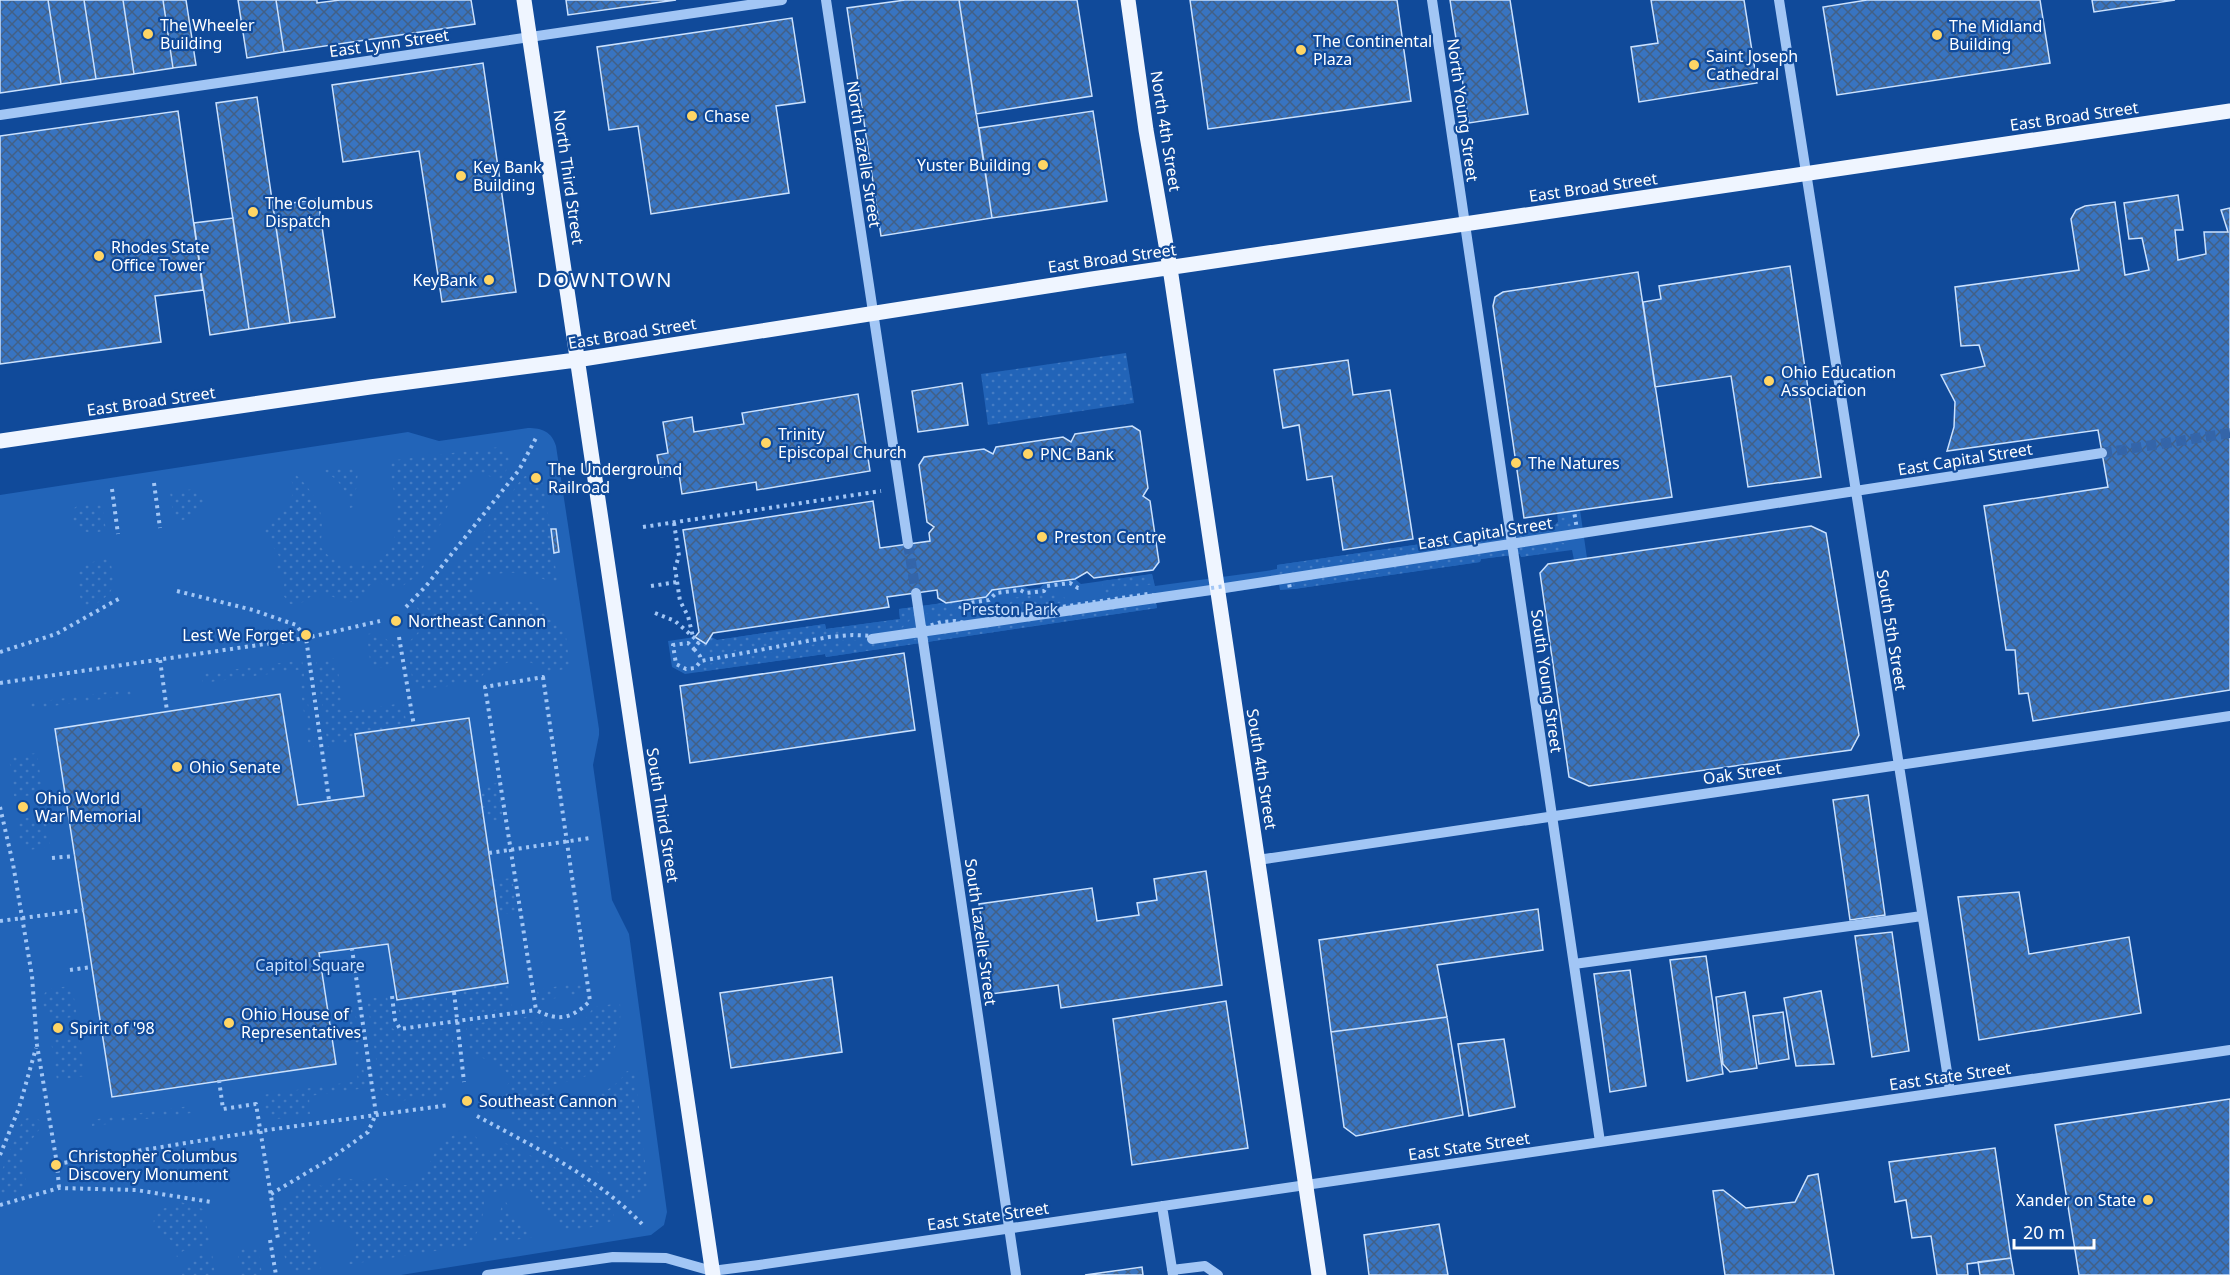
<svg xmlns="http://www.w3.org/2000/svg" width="2230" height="1275" font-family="'Noto Sans',sans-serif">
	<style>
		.park { fill: #2264b8 }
		.garden { fill: url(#garden-dots) }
		.building { fill: url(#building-cross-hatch); stroke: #cae1fe; stroke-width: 1.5 }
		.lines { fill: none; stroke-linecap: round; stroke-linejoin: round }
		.minor-tunnel { stroke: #3465a9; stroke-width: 10; stroke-dasharray: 10 5; stroke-linecap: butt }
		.path { stroke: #a2c6f5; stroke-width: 4; stroke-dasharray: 3 4.5; stroke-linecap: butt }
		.minor { stroke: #a2c6f5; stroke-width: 10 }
		.major { stroke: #eff5ff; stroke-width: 15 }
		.path-bridge { stroke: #a2c6f5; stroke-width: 4; stroke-dasharray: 3 4.5; stroke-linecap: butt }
		.poi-dot { fill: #ffd565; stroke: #104a9a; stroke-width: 2 }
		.labels { text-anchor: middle; stroke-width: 4.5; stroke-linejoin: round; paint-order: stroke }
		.poi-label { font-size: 16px; fill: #fff; stroke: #104a9a; text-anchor: start }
		.street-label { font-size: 16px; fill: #fff; stroke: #104a9a }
		.park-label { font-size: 16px; fill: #cae1fe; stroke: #104a9a }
		.quarter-label { font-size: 20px; letter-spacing: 1.5px; fill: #fff; stroke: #104a9a }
	</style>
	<defs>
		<pattern id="garden-dots" width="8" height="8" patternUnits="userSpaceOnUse" patternTransform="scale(1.5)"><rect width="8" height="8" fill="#2264b8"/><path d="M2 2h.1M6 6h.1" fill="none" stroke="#437bc3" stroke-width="1.8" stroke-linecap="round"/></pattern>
		<pattern id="building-cross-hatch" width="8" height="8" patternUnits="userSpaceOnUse" patternTransform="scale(1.5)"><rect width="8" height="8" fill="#3874c1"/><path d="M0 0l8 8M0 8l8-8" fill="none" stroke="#426086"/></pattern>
	</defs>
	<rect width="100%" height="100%" fill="#104a9a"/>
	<path class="park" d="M528 428C542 428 552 432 556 446L599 729V735L593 765 612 900 629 934 667 1212 664 1225 651 1235 401 1275H0V495L408 432 439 441Z
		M1580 510 1587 558 1574 560 1572 550 1521 557 1520 554 1481 559 1480 562 1294 589 1280 590 1279 585 1156 603 1157 608 826 657 825 654 685 674 672 667 668 641 695 637 706 644 711 637 717 640 825 624 826 629 900 619 899 609 986 597 992 590 1022 586 1029 589 1040 588 1044 583 1075 579 1081 584 1152 574 1155 586 1266 571 1277 569V565L1476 536 1477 539 1519 534V529L1555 525 1558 522 1557 513Z"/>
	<path class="garden" d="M1126 353 1134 403 988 425 981 374Z
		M500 447 508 453 509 461 507 469 500 481 480 472 462 483 454 490 421 573 394 592 381 583 370 585C355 614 343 598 318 592L298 605 290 604 283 595 285 577 275 573 274 569 279 556 265 533V525C277 511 307 496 287 475L294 473C318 495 326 514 320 546 329 559 339 564 355 565 414 566 395 497 388 461Z
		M354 466 358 472 354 507 350 508 344 490 337 480 323 470Z
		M533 475 541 479 545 492 558 586C525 568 510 572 474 577L472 585 475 603 512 599 529 601 546 609 565 629 570 668C563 669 551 673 545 671 541 670 536 665 532 663 516 656 504 662 492 673L487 670 482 676 483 682 414 690 407 643C423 631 426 620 414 603L451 570 480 538 520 481 525 476Z
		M195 489C208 494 205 510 194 517 189 520 181 520 174 521L170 492Z
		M102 502 106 531C90 533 80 535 71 519L73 509 77 506Z
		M1571 517 1574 531 1569 532 1564 527 1549 529 1550 533 1389 558 1378 553 1360 565 1279 574 1277 565 1476 536 1477 539 1519 534V529L1555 525 1558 522V518Z
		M1555 542 1564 543 1565 550 1521 557 1520 554 1481 559 1480 562 1294 589 1293 580 1341 572 1379 573 1388 567Z
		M110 558C116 593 115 592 86 610 79 596 74 583 79 567L96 561Z
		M1152 574 1154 584 1119 589 1115 593 1104 594 1102 581Z
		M1054 592 1065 598V602L1009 610V605L1012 598Z
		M959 601 953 616 939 617 933 613 914 616 898 632 853 631 754 648 751 645 739 647 736 651 710 656 699 647 703 641 706 643 711 637 717 640 825 624 826 629 900 619 899 609Z
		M1156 602 1157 608 826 657 825 654 698 672 703 665 838 640H907L932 636 943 626Z
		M378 633 394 645 397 665 371 669 367 634Z
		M336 658 344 712 403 703 407 727 355 734 356 742 328 747 316 661Z
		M302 660 314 747 309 748 298 670 203 683 201 674Z
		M130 689 131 695 31 709 30 703Z
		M37 753 43 794 16 797 14 796 9 757Z
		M498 783 503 819 485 822 479 786Z
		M46 816 50 846C43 847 33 851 26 849 17 846 13 824 22 820 28 816 39 817 46 816Z
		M512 878 517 912 499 915 493 880Z
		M582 982 584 992 569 996 567 990 555 992 556 998 539 1001 537 990Z
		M508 983 512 1008 471 1014 465 1011 462 990Z
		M72 986 77 1016C70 1017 59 1021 52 1019 43 1016 39 995 48 990 54 987 64 987 72 986Z
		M446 992 449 1012 446 1018 401 1022 397 1000Z
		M387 996 392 1028C406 1040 431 1031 447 1028L452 1032 458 1078 448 1087 444 1096 397 1101 381 1092 367 999Z
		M347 1002H354L366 1088 309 1096 310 1114 277 1119 269 1116 264 1107 262 1095 358 1081Z
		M620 1003C623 1059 603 1078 549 1085L552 1105C578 1104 612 1095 627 1071L635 1073 648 1189 640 1199 633 1202 594 1169 570 1152 521 1130V1124C500 1113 495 1096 513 1078L501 1067 469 1051 466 1029 467 1026 471 1024 532 1016 543 1021 541 1024C552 1029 568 1032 579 1026 585 1022 589 1013 594 1007Z
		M79 1036 85 1076 57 1080 51 1041 53 1039Z
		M190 1106 191 1113 92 1126 91 1120Z
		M33 1116 42 1122C40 1130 37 1133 32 1139 19 1154 24 1167 27 1185L21 1192 0 1197V1175L21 1124 25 1119Z
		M462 1132 475 1135C481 1145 483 1153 497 1151L505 1143 576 1178 611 1208 614 1214V1219C606 1226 597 1226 587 1228 582 1229 574 1231 568 1230 550 1225 537 1203 529 1188H507L484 1196C485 1213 480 1234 467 1246L345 1265C358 1248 366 1229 338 1223 331 1222 321 1220 315 1224 310 1227 309 1235 308 1241L316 1249 321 1268 288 1273 282 1243 285 1242C280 1212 278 1200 305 1183L322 1186 342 1177 359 1181 385 1177 397 1186 415 1184C438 1165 425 1144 462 1132Z
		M174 1200 203 1209 210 1244 183 1251 177 1257 172 1247V1241L154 1227C152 1213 159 1208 172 1207Z
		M502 1202H506L512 1213 535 1237 492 1243 498 1227Z
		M258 1247 262 1275H241L237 1250Z
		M212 1253 215 1275H182C184 1257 196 1256 212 1253Z"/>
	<path class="building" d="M0 0H48L61 84 0 93Z
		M48 0H84L96 79 61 84Z
		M84 0H123L134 74 96 79Z
		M123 0H163L173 68 134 74Z
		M163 0H186L196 65 173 68Z
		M238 0H276L284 52 247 58Z
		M276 0H317V3L340 0H471L475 24 284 52Z
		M566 0H676L568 15Z
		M905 0H959L992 218 881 236 847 8Z
		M959 0H1077L1092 96 976 114Z
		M1190 0H1397L1411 101 1208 129Z
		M1450 0H1510L1528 114 1469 123Z
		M1651 0H1744L1757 83 1639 102 1631 47 1658 43Z
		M1867 0H2040L2050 63 1837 95 1823 7Z
		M2092 0H2175L2094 12Z
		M792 18 805 102 776 106 789 193 651 214 638 126 609 130 597 47Z
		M483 63 516 292 442 302 419 151 343 162 332 85Z
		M257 97 290 323 249 329 216 103Z
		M178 111 203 290 155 296 161 342 0 364V136Z
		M1093 111 1107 201 992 218 979 128Z
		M2178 195 2183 230H2175L2178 260 2206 254 2204 232H2228L2221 210 2230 208V690L2033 721 2028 693 2019 694 2015 650H2006L1984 506 2108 487 2098 430 1947 451 1954 427 1955 402 1941 375 1985 366 1979 345 1961 346 1955 287 2079 270 2071 219 2076 210 2085 206 2115 202 2125 275 2149 270 2142 238 2129 239 2124 203Z
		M318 199 335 317 290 323 273 206Z
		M233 218 249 329 210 335 194 223Z
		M1790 266 1821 477 1748 487 1731 376 1655 387 1643 302 1661 299 1659 286Z
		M1638 272 1672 497 1524 518 1493 306 1495 297 1503 292Z
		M1348 360 1353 395 1390 390 1413 539 1343 550 1332 476 1307 480 1299 425 1283 428 1274 370Z
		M962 383 968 425 918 432 912 391Z
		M858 394 870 471 757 490 756 482 682 494 679 474 661 477 657 455 668 453 663 422 692 417 694 432 744 424 742 413Z
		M1132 426 1140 431 1148 488 1143 496 1150 501 1159 562 1153 570 1094 578 1087 572 1075 579 992 590 986 597 946 603 938 598 937 590 887 597 889 607 713 633 706 644 695 637 699 632 683 530 873 501 880 548 930 541 929 533 934 527 927 522 919 465 924 457 984 449 993 454 996 447 1063 437 1071 442 1075 434Z
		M1811 526 1826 533 1859 735 1851 750 1589 786 1569 777 1540 573 1548 564Z
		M551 529H556L559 552 554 553Z
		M904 653 915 730 690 763 680 686Z
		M280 694 298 805 364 796 355 734 469 718 508 983 397 1000 388 944 319 953 336 1064 112 1097 55 729Z
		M1868 795 1885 915 1850 920 1833 800Z
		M1206 871 1222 985 1061 1008 1058 985 991 994 979 904 1092 888 1097 921 1139 915 1137 903 1157 900 1154 879Z
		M2019 892 2029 954 2129 937 2141 1013 1979 1040 1958 897Z
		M1538 909 1543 950 1437 965 1447 1017 1331 1032 1319 940Z
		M1892 932 1909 1051 1872 1057 1855 936Z
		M1706 956 1723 1074 1687 1081 1670 960Z
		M1630 970 1646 1086 1610 1092 1594 974Z
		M832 977 842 1052 731 1068 720 993Z
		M1821 991 1834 1064 1796 1066 1784 998Z
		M1745 992 1757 1068 1730 1072 1723 1064 1716 997Z
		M1226 1001 1248 1148 1132 1165 1113 1019Z
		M1783 1012 1789 1059 1759 1064 1753 1016Z
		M1447 1017 1463 1115 1356 1136 1344 1127 1331 1032Z
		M1504 1039 1515 1107 1469 1116 1458 1044Z
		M2230 1099V1275H2079L2055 1125Z
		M1995 1148 2011 1258 1967 1264 1968 1275H1937L1931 1236 1912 1238 1906 1200 1895 1202 1889 1162Z
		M1818 1174 1834 1275H1725L1713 1191 1723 1190 1746 1208 1795 1202 1808 1176Z
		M1439 1224 1448 1275H1369L1364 1235Z
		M2011 1258 2014 1275H1980L1978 1262Z
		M1142 1267 1143 1275H1085Z"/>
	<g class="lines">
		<path class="minor-tunnel" d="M2102 453 2230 433
			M908 544 916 593"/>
		<path class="path" d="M154 483 160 528
			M112 489 118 534
			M674 523 679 556 675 568 680 601 688 616 693 637
			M643 527 881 491
			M651 586 677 582
			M177 591 253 610 296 625 306 638 329 800
			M406 607 426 586 519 470 536 438
			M960 609 962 604 989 600 996 593 1020 590 1026 593 1044 591 1047 586 1070 583 1078 588H1081
			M655 613 675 621 699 642
			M399 637 414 726
			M694 649 700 656 701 661
			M0 652 56 634 122 597
			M160 660 167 711
			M543 677 590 1001C571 1019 559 1022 536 1010L485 687Z
			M0 683 306 638 380 621
			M0 807 13 864 32 976 37 1045 57 1164 59 1188
			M489 853 590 838
			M52 858 75 856
			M0 921 84 910
			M70 970 92 967
			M454 992 464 1082
			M392 996 395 1020 400 1029 536 1010
			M219 1080 223 1109 256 1104 278 1239
			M477 1116C534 1147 596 1176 642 1224
			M0 1155 19 1108 36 1048
			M57 1164 260 1131 449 1105
			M271 1194 330 1159 368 1132 376 1114 352 949
			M0 1205 59 1188 136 1190 211 1202
			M270 1240 276 1275"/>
		<path class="minor" d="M826 0 908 544
			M1432 0 1600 1142
			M1779 0 1950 1091
			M0 115 782 0
			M916 593 1016 1275
			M872 639 1218 589 2102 453
			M1258 860 2230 716
			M1574 964 1922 916
			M1162 1206 1173 1275
			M1172 1270 1205 1266 1218 1275
			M487 1275 613 1257 666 1258 712 1271 759 1265 2230 1050"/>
		<path class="major" d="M524 0 713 1275
			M1128 0 1146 130 1170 268 1319 1275
			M0 441 370 387 576 360 1092 279 2230 111"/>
		<path class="path-bridge" d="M1288 577 1290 589
			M699 642 694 649 688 643 673 645 676 664 686 669 695 668 701 661 829 637 853 635 895 637 941 622 955 621 971 624 991 621 1001 616 1148 594 1156 596 1343 569H1371L1392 562 1578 536 1574 511"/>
	</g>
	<g class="poi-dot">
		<circle cx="148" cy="34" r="6"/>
		<circle cx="1937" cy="35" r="6"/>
		<circle cx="1301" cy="50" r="6"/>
		<circle cx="1694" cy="65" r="6"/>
		<circle cx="692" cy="116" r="6"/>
		<circle cx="1043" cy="165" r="6"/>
		<circle cx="461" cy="176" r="6"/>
		<circle cx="253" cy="212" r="6"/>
		<circle cx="99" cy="256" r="6"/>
		<circle cx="489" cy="280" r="6"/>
		<circle cx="1769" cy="381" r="6"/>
		<circle cx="766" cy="443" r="6"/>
		<circle cx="1028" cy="454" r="6"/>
		<circle cx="1516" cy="463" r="6"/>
		<circle cx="536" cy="478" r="6"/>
		<circle cx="1042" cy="537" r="6"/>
		<circle cx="396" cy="621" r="6"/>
		<circle cx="306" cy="635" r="6"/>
		<circle cx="177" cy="767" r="6"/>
		<circle cx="23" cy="807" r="6"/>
		<circle cx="229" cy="1023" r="6"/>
		<circle cx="58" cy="1028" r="6"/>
		<circle cx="467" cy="1101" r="6"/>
		<circle cx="56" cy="1165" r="6"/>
		<circle cx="2148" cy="1200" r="6"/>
	</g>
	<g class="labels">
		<g class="poi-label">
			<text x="160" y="31">The Wheeler<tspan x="160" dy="18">Building</tspan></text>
			<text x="1949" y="32">The Midland<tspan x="1949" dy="18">Building</tspan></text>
			<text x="1313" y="47">The Continental<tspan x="1313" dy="18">Plaza</tspan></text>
			<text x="1706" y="62">Saint Joseph<tspan x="1706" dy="18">Cathedral</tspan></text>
			<text x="704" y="122">Chase</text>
			<text x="1031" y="171" text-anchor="end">Yuster Building</text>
			<text x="473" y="173">Key Bank<tspan x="473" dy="18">Building</tspan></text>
			<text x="265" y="209">The Columbus<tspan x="265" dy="18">Dispatch</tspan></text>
			<text x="111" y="253">Rhodes State<tspan x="111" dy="18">Office Tower</tspan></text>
			<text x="477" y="286" text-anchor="end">KeyBank</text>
			<text x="1781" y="378">Ohio Education<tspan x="1781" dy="18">Association</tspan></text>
			<text x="778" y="440">Trinity<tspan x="778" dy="18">Episcopal Church</tspan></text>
			<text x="1040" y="460">PNC Bank</text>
			<text x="1528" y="469">The Natures</text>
			<text x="548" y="475">The Underground<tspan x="548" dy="18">Railroad</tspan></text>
			<text x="1054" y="543">Preston Centre</text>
			<text x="408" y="627">Northeast Cannon</text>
			<text x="294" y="641" text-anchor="end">Lest We Forget</text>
			<text x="189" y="773">Ohio Senate</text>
			<text x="35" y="804">Ohio World<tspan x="35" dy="18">War Memorial</tspan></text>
			<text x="241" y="1020">Ohio House of<tspan x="241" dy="18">Representatives</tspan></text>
			<text x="70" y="1034">Spirit of '98</text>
			<text x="479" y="1107">Southeast Cannon</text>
			<text x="68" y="1162">Christopher Columbus<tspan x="68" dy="18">Discovery Monument</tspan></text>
			<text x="2136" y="1206" text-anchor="end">Xander on State</text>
		</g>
		<g class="street-label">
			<text transform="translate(389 43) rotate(-8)" y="6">East Lynn Street</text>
			<text transform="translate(1463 110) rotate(82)" y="6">North Young Street</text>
			<text transform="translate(2074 116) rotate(-8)" y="6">East Broad Street</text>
			<text transform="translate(1166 131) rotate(81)" y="6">North 4th Street</text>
			<text transform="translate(864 154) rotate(81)" y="6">North Lazelle Street</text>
			<text transform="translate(569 177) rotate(82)" y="6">North Third Street</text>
			<text transform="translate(1593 187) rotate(-8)" y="6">East Broad Street</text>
			<text transform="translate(1112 258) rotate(-8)" y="6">East Broad Street</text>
			<text transform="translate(632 333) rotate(-9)" y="6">East Broad Street</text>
			<text transform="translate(151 401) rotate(-8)" y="6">East Broad Street</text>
			<text transform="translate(1965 459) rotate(-9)" y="6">East Capital Street</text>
			<text transform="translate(1485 533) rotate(-9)" y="6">East Capital Street</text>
			<text transform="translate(1892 630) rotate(81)" y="6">South 5th Street</text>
			<text transform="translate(1547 681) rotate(82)" y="6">South Young Street</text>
			<text transform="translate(1262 769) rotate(81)" y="6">South 4th Street</text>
			<text transform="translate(1742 773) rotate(-8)" y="6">Oak Street</text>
			<text transform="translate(663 815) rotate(81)" y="6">South Third Street</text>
			<text transform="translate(981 932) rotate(82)" y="6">South Lazelle Street</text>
			<text transform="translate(1950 1076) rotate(-8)" y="6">East State Street</text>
			<text transform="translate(1469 1146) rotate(-8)" y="6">East State Street</text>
			<text transform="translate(988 1216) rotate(-8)" y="6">East State Street</text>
		</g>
		<g class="park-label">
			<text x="1010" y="615">Preston Park</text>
			<text x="310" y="971">Capitol Square</text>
		</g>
		<g class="quarter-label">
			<text x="605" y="287">DOWNTOWN</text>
		</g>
	</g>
	<path d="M2014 1239v9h80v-9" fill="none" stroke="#ffffff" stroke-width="3"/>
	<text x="2023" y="1239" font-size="18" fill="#ffffff" stroke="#104a9a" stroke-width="4.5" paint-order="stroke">20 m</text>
</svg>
